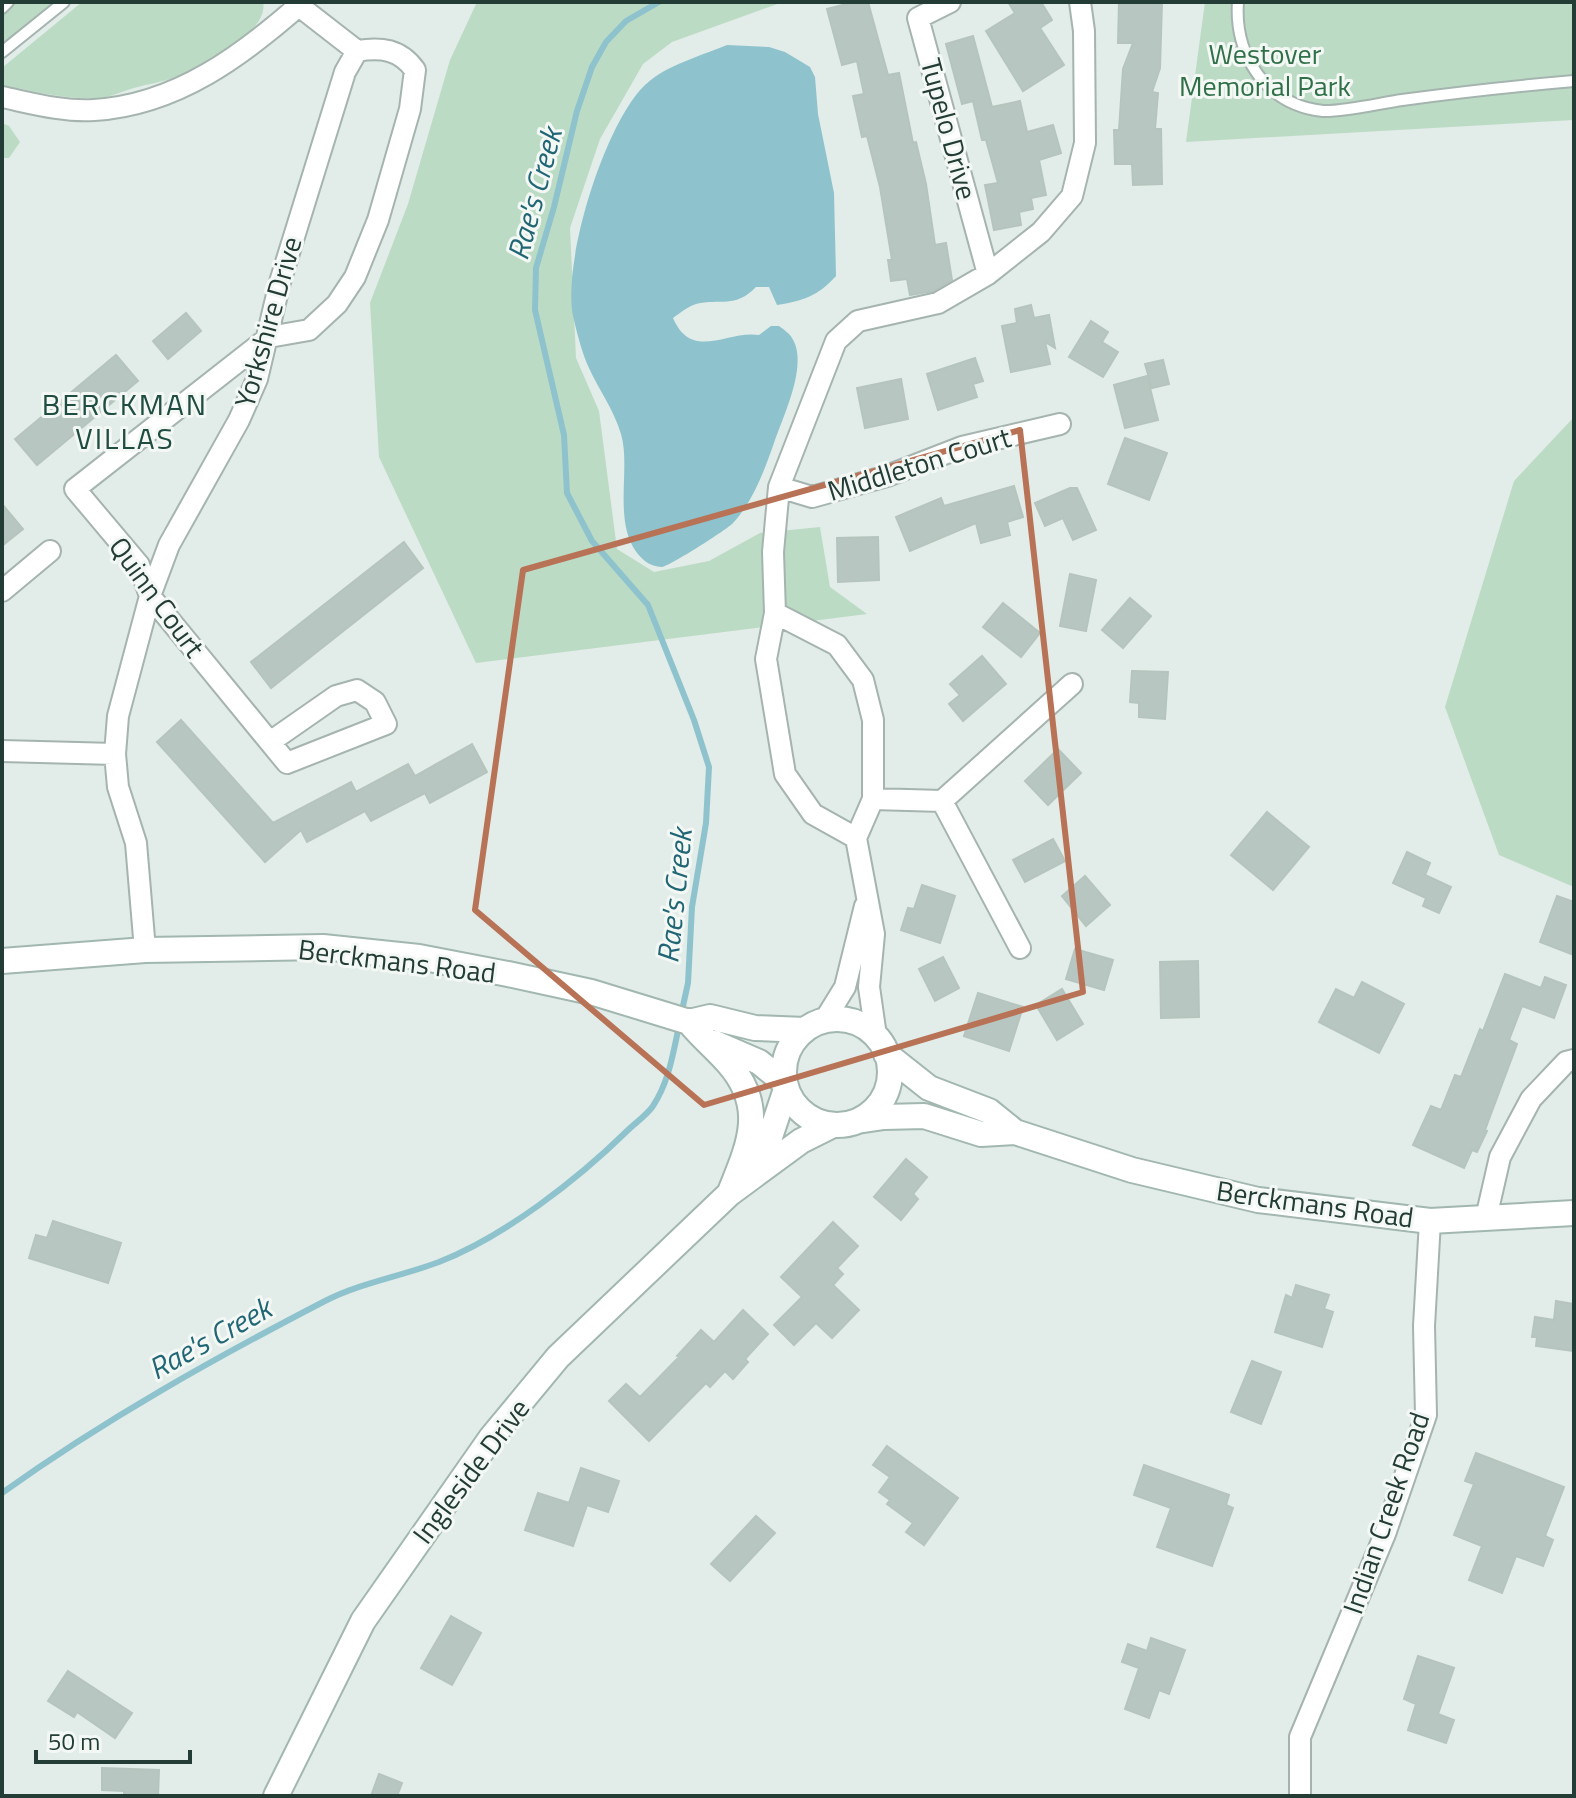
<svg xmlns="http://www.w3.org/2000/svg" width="1576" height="1798" font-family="'Titillium Web',sans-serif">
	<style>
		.green { fill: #bcdbc5 }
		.water { fill: #8ec3cd }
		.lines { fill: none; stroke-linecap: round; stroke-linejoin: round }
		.stream { stroke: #8ec3cd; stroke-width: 6 }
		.building { fill: #b8c6c1; stroke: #b5c5be; stroke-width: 2 }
		.lane-casing { stroke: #a5b4af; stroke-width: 14 }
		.street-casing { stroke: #a5b4af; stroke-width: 24 }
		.secondary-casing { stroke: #a1b7af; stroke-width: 28 }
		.lane { stroke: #fff; stroke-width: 10 }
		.street { stroke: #fff; stroke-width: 20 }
		.secondary { stroke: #fff; stroke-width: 24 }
		.marked { fill: none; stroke: #b87357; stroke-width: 6; stroke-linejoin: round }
		.labels { text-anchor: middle; stroke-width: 6; stroke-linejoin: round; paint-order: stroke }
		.park-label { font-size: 28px; fill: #307049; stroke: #f3f8f5 }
		.street-label { font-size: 28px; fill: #233c35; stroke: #f3f8f5 }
		.water-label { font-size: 30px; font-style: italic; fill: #216674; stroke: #f3f8f5 }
		.neighbourhood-label { font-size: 30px; letter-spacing: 2px; fill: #204d42; stroke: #f3f8f5 }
	</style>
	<rect width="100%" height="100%" fill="#e2ece8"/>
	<path class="green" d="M2 2H65L2 51Z
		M82 2H263C270 32 201 69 176 77 162 82 148 84 134 88 123 91 111 97 99 98 67 100 33 91 2 85L3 67Z
		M477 2H783L672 42 643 64 600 139 570 228 576 358 599 411 617 549 654 572 709 561 760 533 820 527 830 587 867 614 476 663 379 457 370 303 408 204 450 60Z
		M1205 2H1574V120L1186 142Z
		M2 123 9 126 20 142 9 158H2Z
		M1574 417V887L1499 855 1445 707 1514 481Z"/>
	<path class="water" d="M727 45 769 47 785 52 810 67 815 77 818 114 834 193 836 276C818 296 803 301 777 305L769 287H756C735 309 720 298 696 304 687 307 680 313 673 318 692 362 727 330 759 335L771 326H779C783 329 790 334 792 338 809 364 783 416 774 443 764 471 754 500 733 523 728 529 668 567 662 567 657 567 648 564 645 561 609 531 632 471 621 434 614 410 599 390 589 368 582 353 577 333 573 316 562 261 605 123 645 85 666 65 701 56 727 45Z"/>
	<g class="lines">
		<path class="stream" d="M659 2 626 21 606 42 592 67 577 111 554 207 536 268 535 310 564 435 567 493 592 541 648 605 694 720 709 767 706 823 692 907 688 983 681 1015
			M2 1493C104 1420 213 1359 325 1301 360 1283 402 1276 439 1262 505 1236 577 1180 627 1131 635 1123 647 1115 653 1106 669 1082 673 1053 679 1026"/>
	</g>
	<path class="building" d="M854 2H868L888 75 899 73 913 143 916 142 926 184 935 245 946 243 952 280 933 291 910 295 907 279 891 281 888 260H892L880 187 867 136 862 137 853 96 864 94 857 61 842 65 827 9Z
		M1008 2H1041L1052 20 1040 28 1064 65 1023 91 986 31 1015 13Z
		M1119 2H1162L1160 68 1152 92 1158 93 1155 129H1161L1162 184 1133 185 1132 164H1115L1114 130H1119L1123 69 1133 43H1118Z
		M973 36 992 107 1020 101 1027 132 1053 125 1061 153 1039 160 1046 195 1031 198 1033 209 1019 212 1021 225 994 230 985 185 998 183 986 140H982L973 101 962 104 946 44Z
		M1031 305 1034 318 1049 315 1055 348 1045 342 1050 364 1011 372 1002 326 1017 323 1015 309Z
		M186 313 201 331 168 359 153 341Z
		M1091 321 1108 332 1102 342 1118 352 1103 377 1069 357Z
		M116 355 138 381 37 465 15 439Z
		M975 358 983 381 973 384 977 397 938 410 927 374Z
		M1163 360 1169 384 1152 388 1145 364Z
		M1147 376 1158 420 1125 428 1114 385Z
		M901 379 908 419 865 428 857 388Z
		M1125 438 1167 453 1149 500 1108 484Z
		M1014 486 1023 517 1007 522 1010 535 981 543 976 523 910 551 896 517 941 498 944 506Z
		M1070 488H1077L1096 530 1073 540 1063 518 1045 526 1035 503Z
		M2 504 23 529 2 546Z
		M878 537 879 580 838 582 837 538Z
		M404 542 423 568 271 688 251 662Z
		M1070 574 1096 580 1086 631 1060 626Z
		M1130 598 1151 616 1123 648 1102 630Z
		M1003 603 1040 633 1021 657 983 627Z
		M982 656 1006 684 963 721 949 704 960 695 950 684Z
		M1132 671 1168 672 1165 719 1139 717V703L1130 702Z
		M181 720 273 823 351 782 356 792 408 764 415 776 472 744 487 772 430 803 425 793 371 821 365 811 307 842 301 830 265 862 157 742Z
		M1058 749 1081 773 1048 805 1025 781Z
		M1267 812 1309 847 1273 890 1231 855Z
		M1053 839 1065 861 1025 882 1013 860Z
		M1407 852 1430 863 1425 875 1451 887 1439 913 1423 906 1426 898 1393 883Z
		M1085 876 1110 905 1086 926 1062 896Z
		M922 885 955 896 940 943 901 930 908 908 914 909Z
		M1557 896 1574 902V955L1540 942Z
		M1075 949 1113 960 1104 990 1066 979Z
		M943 957 959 988 935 1001 919 969Z
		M1198 961 1199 1017 1161 1018 1160 962Z
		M1505 974 1541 988 1545 977 1566 985 1554 1018 1522 1006 1509 1040 1517 1044 1485 1130 1487 1131 1477 1152 1472 1150 1464 1168 1413 1145 1431 1106 1441 1110 1455 1075 1461 1077 1480 1029 1483 1031Z
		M1362 982 1404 1004 1379 1053 1319 1022 1336 989 1354 998Z
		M1062 989 1083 1024 1057 1040 1036 1005Z
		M978 993 1023 1007 1009 1051 964 1036Z
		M906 1159 927 1177 913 1194 918 1199 901 1220 874 1197Z
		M53 1221 121 1243 108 1283 29 1258 36 1235 47 1238Z
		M833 1222 858 1246 837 1268 843 1274 833 1285 859 1310 832 1338 816 1323 794 1345 774 1325 802 1297 781 1277Z
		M1296 1285 1329 1295 1324 1309 1333 1312 1322 1347 1275 1332 1286 1295 1292 1298Z
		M1556 1301 1574 1304V1351L1536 1346 1537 1337H1532L1535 1317 1554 1320Z
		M743 1310 768 1334 745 1359 748 1362 733 1379 725 1371 710 1387 706 1383 649 1441 609 1401 626 1384 640 1397 679 1357 677 1356 701 1330 714 1342Z
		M1252 1361 1281 1372 1261 1424 1231 1412Z
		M887 1446 958 1498 924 1545 906 1532 913 1523 887 1504 890 1500 879 1492 890 1477 873 1465Z
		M1476 1453 1564 1487 1545 1536 1553 1540 1543 1566 1516 1556 1502 1593 1469 1580 1482 1546 1454 1535 1474 1484 1465 1481Z
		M1144 1465 1229 1495 1226 1505 1233 1508 1212 1566 1157 1547 1171 1508 1134 1495Z
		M581 1468 619 1481 608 1512 587 1505 573 1546 525 1530 538 1493 569 1503Z
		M756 1516 775 1533 730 1581 711 1564Z
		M451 1616 481 1633 452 1685 421 1668Z
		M1151 1638 1185 1650 1169 1694 1159 1690 1149 1718 1125 1709 1139 1668 1122 1662 1128 1644 1147 1651Z
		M1418 1656 1454 1668 1438 1714 1454 1720 1446 1743 1408 1730 1416 1704 1404 1699Z
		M68 1671 132 1713 115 1738 77 1712 74 1717 48 1701Z
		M102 1768 159 1770 158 1796H124V1791L102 1790Z
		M379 1774 402 1783 397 1796H371Z"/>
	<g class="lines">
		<g class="lane-casing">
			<path id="lane" d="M1238 2C1234 55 1266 105 1323 111 1343 112 1381 103 1402 100 1460 92 1516 86 1574 81
				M2 8 8 2
				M2 52 64 2"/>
		</g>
		<g class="street-casing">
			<path id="street" d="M950 2 918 18 988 274
				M2 97C31 103 63 112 94 110 177 105 243 55 303 2
				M779 487 812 497 887 476 962 447 1060 424
				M2 591 50 551
				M775 613 837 645 863 680 873 720V799L856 838
				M270 742 336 696 357 690 375 702 386 724 287 763 150 596 139 565 75 489 269 337 309 330 337 304 355 277 378 220 410 109 415 70C400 49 381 47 357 51
				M2 751 115 754 118 787 136 843 145 950
				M115 754 118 716 150 596 169 545 239 420 257 379 280 282 345 72 357 51 294 2
				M873 799 942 801 1020 948
				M942 801 1072 684
				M856 838 813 814 785 774 766 659 775 613 773 552 779 487 836 341 858 321 938 303 988 274 1041 232 1072 196 1085 143 1084 31 1080 2
				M856 838 874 934 869 987 876 1036
				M824 1021 845 987 865 906
				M1486 1218 1500 1157 1531 1099 1566 1062 1574 1060
				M1300 1796V1737L1385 1534 1426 1415 1424 1326 1430 1221"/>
		</g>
		<g class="secondary-casing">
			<path id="secondary" d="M2 961 145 950 323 947 419 957 508 974 591 992 689 1022 710 1017 755 1028 805 1030
				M784 1072a53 53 0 1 1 106 0a53 53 0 1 1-106 0Z
				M689 1022C701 1037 716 1049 728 1063 767 1107 749 1145 730 1192
				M715 1043 759 1062 785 1083
				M886 1054 929 1088 989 1111 1015 1132
				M857 1121 884 1117 924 1116 981 1134 1015 1132 1132 1170 1258 1200 1430 1221 1574 1213
				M749 1171 767 1146 786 1089
				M276 1796 363 1621 491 1438 558 1357 729 1194 801 1141 833 1125"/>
		</g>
		<use href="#lane" class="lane"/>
		<use href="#street" class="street"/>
		<use href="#secondary" class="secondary"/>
	</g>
	<path class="marked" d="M1020 430 1083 992 704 1105 475 910 523 570Z"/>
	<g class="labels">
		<g class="park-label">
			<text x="1265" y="64">Westover<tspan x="1265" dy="32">Memorial Park</tspan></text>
		</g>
		<g class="street-label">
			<text transform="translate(949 129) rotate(75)" y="10">Tupelo Drive</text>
			<text transform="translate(268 322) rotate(-74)" y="10">Yorkshire Drive</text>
			<text transform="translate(919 464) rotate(-17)" y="10">Middleton Court</text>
			<text transform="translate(157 597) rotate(54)" y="10">Quinn Court</text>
			<text transform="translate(397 961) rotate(7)" y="10">Berckmans Road</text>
			<text transform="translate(1315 1204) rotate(8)" y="10">Berckmans Road</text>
			<text transform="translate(471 1471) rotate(-53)" y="10">Ingleside Drive</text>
			<text transform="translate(1386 1513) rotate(-71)" y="10">Indian Creek Road</text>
		</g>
		<g class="water-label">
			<text transform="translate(535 194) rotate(-75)" y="10">Rae's Creek</text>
			<text transform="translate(675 896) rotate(-84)" y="10">Rae's Creek</text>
			<text transform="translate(210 1339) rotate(-29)" y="10">Rae's Creek</text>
		</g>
		<g class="neighbourhood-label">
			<text x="125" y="415">BERCKMAN<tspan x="125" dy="34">VILLAS</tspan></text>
		</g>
	</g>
	<rect width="1576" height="1798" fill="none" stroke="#233c35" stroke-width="8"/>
	<path d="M36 1750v12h154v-12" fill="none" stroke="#233c35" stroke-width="4"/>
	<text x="48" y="1750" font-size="24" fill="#233c35" stroke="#f3f8f5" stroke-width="6" paint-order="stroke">50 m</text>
</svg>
